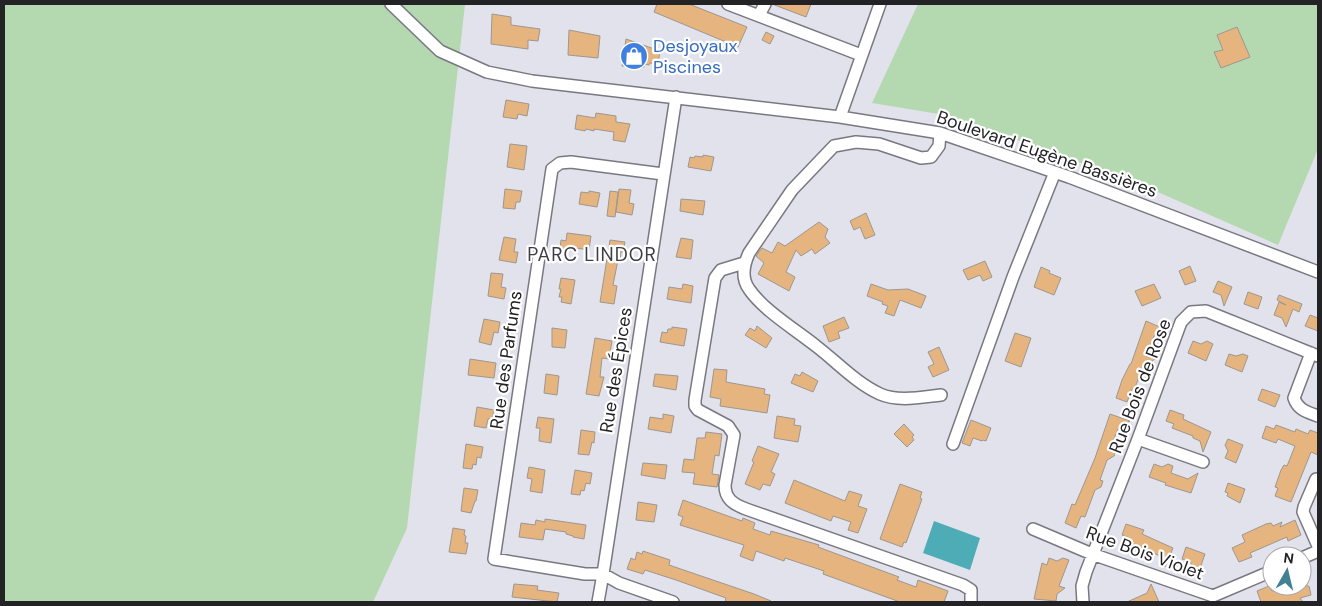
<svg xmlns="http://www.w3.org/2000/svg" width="1322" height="606" font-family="'DM Sans',sans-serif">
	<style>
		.green { fill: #b4d8af }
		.water { fill: #4eacb6 }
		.building { fill: #e5b47f; stroke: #9e9790 }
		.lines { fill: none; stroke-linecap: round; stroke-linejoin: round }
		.minor-casing { stroke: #797881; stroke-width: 14 }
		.minor { stroke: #fff; stroke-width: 11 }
		.labels { text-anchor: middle; stroke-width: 4.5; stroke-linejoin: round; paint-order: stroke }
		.shop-label { font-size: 18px; fill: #366cbe; stroke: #fff; text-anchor: start }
		.street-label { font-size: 18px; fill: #232326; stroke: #fff }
		.neighbourhood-label { font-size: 19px; letter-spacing: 1px; fill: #3d3d45; stroke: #fff }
	</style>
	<rect width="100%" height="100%" fill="#e2e2ec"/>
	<path class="green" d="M4 4H465L407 528 373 602H4Z
		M918 4H1318V149L1278 245 1144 186 951 116 872 103Z"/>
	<path class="water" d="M934 521 980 538 970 570 923 553Z"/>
	<path class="building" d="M657 4H689L747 27 738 47 654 12Z
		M772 4H811L806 17Z
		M492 14 511 17V25L540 29 538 41 528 40V49L491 44Z
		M1237 27 1250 57 1221 68 1214 52 1223 50 1217 35Z
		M569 30 600 36 598 58 568 55Z
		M766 32 774 36 770 44 762 40Z
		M626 39 660 51 658 64 650 63 649 65 644 64V67L622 66Z
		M506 100 529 104 527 116 518 114 517 119 503 117Z
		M596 113 616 116V122L630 124 625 142 613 140 614 132 594 129V131L586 129 585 131 575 129 577 115 595 118Z
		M510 144 527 146 524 170 507 167Z
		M703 155 714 157 711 171 688 167 690 157 694 158 695 156 703 157Z
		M505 189 522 191 520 202H516L515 209 503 208Z
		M619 189 631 190 629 203 634 204 632 215 616 212Z
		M589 191 600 193 597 207 579 204 581 192 589 193Z
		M610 191 618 192 615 217 607 216Z
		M681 199 705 201 703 215 680 211Z
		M866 213 875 235 865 239 860 227 854 230 850 221Z
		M819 222 828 229 825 237 830 243 815 254 812 249 801 256 796 250 786 272 795 277 789 291 758 274 764 263 756 256 762 248 772 253 778 242 785 246Z
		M567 233 591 236 589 250 576 248V251L560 249 561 240 566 241Z
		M504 237 516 239 514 252H518L516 263 499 260Z
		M681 238 693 240 691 259 676 257Z
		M610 240 625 242 623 252H621L620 260H618L613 285 617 286 614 304 600 302Z
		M985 261 992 277 983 281 980 275 968 280 963 270Z
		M1190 266 1196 281 1185 285 1179 271Z
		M1041 267 1050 271 1049 273 1061 278 1054 295 1034 287Z
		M491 273 503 274 501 287 506 288 504 299 488 296Z
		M561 278 575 280 571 304 561 302 562 297H559L561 289H559Z
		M1218 281 1232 287 1224 306 1221 295 1213 292Z
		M683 284 693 286 691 303 667 299 669 287 682 289Z
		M871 284 888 290 908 289 926 296 921 308 900 300 894 316 885 313 888 306 882 304 883 302 867 296Z
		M1154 284 1161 298 1142 306 1135 291Z
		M1248 292 1262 297 1258 309 1244 304Z
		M1279 295 1302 304 1299 312 1293 309 1286 327 1282 318 1274 315 1279 302 1286 305 1277 300Z
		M1310 315 1318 318V331L1305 326Z
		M844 317 849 328 838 332 840 338 829 342 823 326Z
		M484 319 500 322 498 333 494 332 491 345 479 342Z
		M1146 321 1162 328 1160 333 1154 336 1146 356 1155 359 1143 367 1134 390 1132 389 1127 402 1116 398 1122 380 1130 364H1131Z
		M757 326 772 338 766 348 745 335 750 328 755 331Z
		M672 327 687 329 684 346 660 342 662 332 667 333 668 329H672Z
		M552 328 567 330 565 348 552 347Z
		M1015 333 1031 338 1021 367 1005 361Z
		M595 338 612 341 609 359 602 358 600 377H604L599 396 586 394Z
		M1193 341 1201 344 1207 341 1213 344 1206 361 1188 353Z
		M939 347 949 370 933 377 928 367 934 364 928 352Z
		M1229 354 1236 356 1243 354 1248 356 1242 372 1225 365Z
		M470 359 496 363 494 378 468 375Z
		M714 369 727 370 726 382 765 389 764 394 770 395 767 413 720 406 721 399 710 397Z
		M802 372 818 381 813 392 791 383 795 374 800 376Z
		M546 374 559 376 557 395 544 393Z
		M655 374 678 376 676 390 653 386Z
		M1262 389 1280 395 1275 407 1258 400Z
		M477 407 494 410 492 419H488L486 428 474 426Z
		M1170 410 1184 415 1183 419 1211 432 1203 452 1200 441 1193 438V436L1172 428 1174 424 1166 421Z
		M663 414 674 416 671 433 648 429 650 417 663 419Z
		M1110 414 1130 421 1118 429 1110 449 1116 451 1114 456 1107 460 1100 480 1103 481 1101 487 1095 490 1085 517 1081 516 1076 528 1065 523 1072 504 1075 505 1095 458Z
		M777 416 795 419 794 425 801 426 798 442 774 438Z
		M538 417 554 419 551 443 539 441 540 428H536Z
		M971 420 991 428 986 441 983 440 982 441 973 438 970 446 962 443Z
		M904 424 914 435 912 437 914 440 907 447 894 434Z
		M1276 425 1295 432 1296 429 1308 434 1310 430 1318 433V455L1311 452 1291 502 1275 496 1278 488 1275 487 1281 470 1284 465 1287 466 1295 446 1278 439 1276 443 1262 438 1266 426 1274 429Z
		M581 430 595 432 594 443 592 442 589 455 578 454Z
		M706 432 722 434 719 456 715 455 712 474 719 475 717 487 693 484 695 473 682 472 684 459 694 460 697 438H705Z
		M1228 439 1243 445 1236 463 1225 458 1228 451 1225 445Z
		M466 444 483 447 481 458 477 457 476 465 473 464 472 469 463 468Z
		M758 446 779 454 771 472 775 474 770 486 763 484 760 490 745 484 754 462 752 461Z
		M643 463 667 465 665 479 641 475Z
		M1154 464 1162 467 1168 464 1173 466 1171 473 1188 479 1198 473 1191 493 1165 485 1166 483 1149 477Z
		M529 467 545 470 542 493 530 491 532 479 527 478Z
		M575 470 592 473 590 484 586 483 584 491 581 490 580 495 571 494Z
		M794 480 845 501 849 491 862 495 858 506 867 509 858 533 848 530 851 522 833 516 831 521 785 503Z
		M1228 483 1245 489 1240 503 1227 496 1228 493 1225 492Z
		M900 484 922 492 920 498 922 499 906 543 904 542 902 547 880 539Z
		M464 488 478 490 476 501H475L471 513 461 511Z
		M683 500 742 521 743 518 755 523 753 529 770 535 771 531 819 545 818 547 899 577 897 580 916 587 918 580 948 591 944 602H900L823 574 824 571 785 558 784 561 756 551 753 561 740 556 744 545 680 525 683 517 678 515Z
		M638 502 657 505 654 522 636 520Z
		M545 519 586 525 584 539 573 537V536L566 534V532L545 529 543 540 519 537 521 523 535 525 536 520 545 522Z
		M1295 520 1301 535 1288 541 1287 537 1250 553 1252 557 1239 562 1232 548 1245 542 1242 535 1266 524 1271 523 1273 526 1282 522 1280 527Z
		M1126 524 1144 530 1142 534 1173 548 1165 567 1158 555 1151 552V551L1132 544 1129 538 1122 535Z
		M453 528 465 530 464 535 466 536 465 543H468L466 554 449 552Z
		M1186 547 1205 554 1198 574 1190 562 1182 559Z
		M643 551 670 560 669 565 754 594 771 601V602H725L726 598 676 580 645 570 643 574 627 569 631 558 635 560 637 552 642 554Z
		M1049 558 1057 561 1063 558 1069 560 1059 586 1065 588 1057 594 1056 601 1034 599 1042 563 1047 565Z
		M514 584 538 586 537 590 559 593 557 602 512 597Z
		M1151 584 1159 602H1127L1147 593Z
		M1269 586 1272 591 1289 586H1309L1311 595 1300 598 1303 602H1261L1257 591Z"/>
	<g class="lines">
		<g class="minor-casing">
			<path id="minor" d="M391 4 440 51 487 72 532 81 840 117 940 133 1069 177 1318 272
				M728 4 861 55
				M759 15 765 4
				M840 117 880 4
				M940 133 939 146 931 157 921 158 879 144 856 142 834 146 792 190 749 253C744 264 741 278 749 289 763 310 796 330 816 346 837 362 856 383 880 394 898 402 922 397 941 395
				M744 263 721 270 715 278 695 400V406L698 410 728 426 734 435 725 485C725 499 733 504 746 509L963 585 971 590V602
				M1311 353 1294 398C1298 410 1307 412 1318 416
				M1138 439 1203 462
				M953 444 1013 277 1055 172
				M1316 479 1304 507 1303 512 1318 546
				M1033 529 1092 554 1213 596 1272 571
				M1302 558 1318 551
				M598 602 603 574H585L494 559 552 169 560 163 571 162 663 174
				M673 602 619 583 603 574 676 97
				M1083 602 1082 586 1086 572 1138 439 1181 322 1191 312 1206 311 1318 356"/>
		</g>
		<use href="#minor" class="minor"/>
	</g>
	<defs>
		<g id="shop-disc" transform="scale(1.4375)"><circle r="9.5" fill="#3f7fe0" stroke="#fff"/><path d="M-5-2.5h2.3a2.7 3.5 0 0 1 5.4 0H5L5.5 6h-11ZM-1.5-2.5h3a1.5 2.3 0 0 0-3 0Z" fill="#fff"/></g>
	</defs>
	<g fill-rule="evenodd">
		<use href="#shop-disc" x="634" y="56"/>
	</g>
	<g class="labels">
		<g class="shop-label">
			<text x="653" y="52">Desjoyaux<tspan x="653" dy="21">Piscines</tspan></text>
		</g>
		<g class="street-label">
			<text transform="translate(1047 154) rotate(19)" y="6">Boulevard Eugène Bassières</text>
			<text transform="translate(506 360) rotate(-82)" y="6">Rue des Parfums</text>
			<text transform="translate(616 370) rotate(-81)" y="6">Rue des Épices</text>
			<text transform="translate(1140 386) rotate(-69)" y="6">Rue Bois de Rose</text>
			<text transform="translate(1145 553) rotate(20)" y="6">Rue Bois Violet</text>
		</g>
		<g class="neighbourhood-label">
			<text x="592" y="261">PARC LINDOR</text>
		</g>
	</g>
	<rect width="1322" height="606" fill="none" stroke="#232326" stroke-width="10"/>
	<g transform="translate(1287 571) rotate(8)"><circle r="24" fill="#ffffff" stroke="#a7a7a8"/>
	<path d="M0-4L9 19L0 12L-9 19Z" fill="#408293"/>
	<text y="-8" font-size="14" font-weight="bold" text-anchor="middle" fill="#232326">N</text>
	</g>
</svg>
